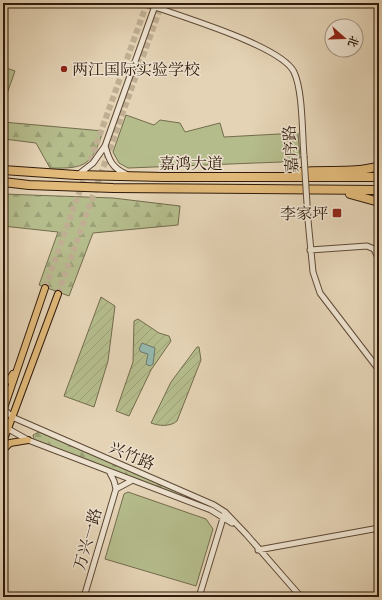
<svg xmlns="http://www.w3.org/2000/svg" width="382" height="600" font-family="'EB Garamond','Noto Serif SC',serif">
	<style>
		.forest { fill: url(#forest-firs); stroke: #736c4c }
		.park { fill: #b5bc8c; stroke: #736c4c }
		.garden { fill: url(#garden-furrows); stroke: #736c4c }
		.water { fill: #95b8ae; stroke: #6d796d }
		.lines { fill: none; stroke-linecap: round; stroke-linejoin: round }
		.major-tunnel { stroke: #c0ae93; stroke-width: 6; stroke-dasharray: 6 3; stroke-linecap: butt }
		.minor-casing { stroke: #5e4936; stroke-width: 7 }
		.major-casing { stroke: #311b0b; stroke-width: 8 }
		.highway-casing { stroke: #311b0b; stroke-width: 10 }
		.minor { stroke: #ede2cf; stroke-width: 5 }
		.major { stroke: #e2ba7a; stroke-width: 6 }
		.highway { stroke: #e2ba7a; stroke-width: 8 }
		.minor-bridge-casing { stroke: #5e4936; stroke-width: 7; stroke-linecap: butt }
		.minor-bridge { stroke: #ede2cf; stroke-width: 5 }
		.poi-dot { fill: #8f2418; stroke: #ede2cf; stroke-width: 1.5 }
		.labels { text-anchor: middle; stroke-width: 3; stroke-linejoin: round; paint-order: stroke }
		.poi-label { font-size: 16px; fill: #311b0b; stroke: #ede2cf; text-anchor: start }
		.street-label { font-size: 16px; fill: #311b0b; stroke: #ede2cf }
	</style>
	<defs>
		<pattern id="forest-firs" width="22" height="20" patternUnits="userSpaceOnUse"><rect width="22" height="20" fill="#b5bc8c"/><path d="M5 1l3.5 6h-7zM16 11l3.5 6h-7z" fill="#9ca177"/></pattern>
		<pattern id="garden-furrows" width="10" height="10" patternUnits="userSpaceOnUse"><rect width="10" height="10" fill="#b5bc8c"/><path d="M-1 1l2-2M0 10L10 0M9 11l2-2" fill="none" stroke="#9ca177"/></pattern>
	</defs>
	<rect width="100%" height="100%" fill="#e4d3b5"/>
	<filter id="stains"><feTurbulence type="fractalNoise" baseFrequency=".005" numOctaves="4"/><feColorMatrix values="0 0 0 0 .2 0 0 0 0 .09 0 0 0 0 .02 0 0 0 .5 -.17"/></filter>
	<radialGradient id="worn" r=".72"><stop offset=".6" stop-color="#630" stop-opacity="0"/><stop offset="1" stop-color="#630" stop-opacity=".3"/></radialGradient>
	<path class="forest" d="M3 122 103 131C92 165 86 169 50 168L36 143 4 139 3 150Z
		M3 194 113 198 180 206 178 225 93 233 69 296 39 285 58 232 3 226Z
		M39 432 182 493 180 496 34 440 33 435Z"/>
	<path class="park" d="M3 67 15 71 3 105Z
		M126 115 154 125 160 120 180 123 185 132 220 123 224 137 298 133 300 158 281 162 128 168 119 163 113 152Z
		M128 492 206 519 213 529 196 586 105 559 124 494Z"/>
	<path class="garden" d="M101 297 115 306 108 361 94 407 64 396Z
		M138 319 159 333 169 336 171 341 151 370 129 416 116 411 133 362 134 321Z
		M197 347H199L201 360 177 421C170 427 159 426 151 423L171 382Z"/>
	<path class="water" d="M142 343 155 348 153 364 150 366 146 364 148 354 141 352 139 349Z"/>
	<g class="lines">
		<path class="major-tunnel" d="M45 288 147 3
			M58 294 162 3"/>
		<g class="minor-casing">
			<path id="minor" d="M144 3C175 15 281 45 294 72 303 91 302 133 304 156
				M105 146C109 160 112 168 126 174
				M79 174 93 163 105 146 156 3
				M308 220 313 272 320 293 379 370
				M310 250 367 246 374 249 379 260
				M3 408 12 417 214 505 225 512 246 534 301 597
				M3 426 28 440 211 510 232 523
				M110 473 114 481 116 489 131 481
				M258 550 379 528
				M84 597 116 489
				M199 597 224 515"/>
		</g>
		<g class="major-casing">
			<path id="major" d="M3 383 9 380 13 374
				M3 411 45 288
				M3 442 58 294
				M3 450 10 443 28 440"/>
		</g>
		<g class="highway-casing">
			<path id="highway" d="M3 170 76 175 164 177H379
				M300 172C326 169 355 174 379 166
				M3 182 29 185 113 188 379 190
				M350 194 379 202"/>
		</g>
		<use href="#minor" class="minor"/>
		<use href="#major" class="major"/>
		<use href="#highway" class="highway"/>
		<g class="minor-bridge-casing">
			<path id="minor-bridge" d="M304 156 308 220"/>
		</g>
		<use href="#minor-bridge" class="minor-bridge"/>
	</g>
	<g class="poi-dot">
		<circle cx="64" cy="69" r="4"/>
		<rect x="332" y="208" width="10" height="10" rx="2"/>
	</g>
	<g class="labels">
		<g class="poi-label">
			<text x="72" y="75">两江国际实验学校</text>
			<text x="328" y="219" text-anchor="end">李家坪</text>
		</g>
		<g class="street-label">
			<text transform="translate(290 149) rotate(-94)" y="6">嘉序路</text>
			<text x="191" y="169">嘉鸿大道</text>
			<text transform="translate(132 455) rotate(23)" y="6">兴竹路</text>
			<text transform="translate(87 539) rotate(-74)" y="6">万兴一路</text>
		</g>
	</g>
	<rect width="382" height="600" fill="none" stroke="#e4d3b5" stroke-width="16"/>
	<rect x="4" y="4" width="374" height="592" fill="none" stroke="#311b0b" stroke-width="2"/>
	<rect x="8" y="8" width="366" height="584" fill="none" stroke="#311b0b"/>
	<g transform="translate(344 38) rotate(110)"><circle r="19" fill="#ede2cf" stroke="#a29281"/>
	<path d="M0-3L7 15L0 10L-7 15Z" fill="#8f2418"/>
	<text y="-6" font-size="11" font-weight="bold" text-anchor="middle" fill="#311b0b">北</text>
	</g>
	<rect width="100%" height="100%" filter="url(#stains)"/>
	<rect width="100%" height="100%" fill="url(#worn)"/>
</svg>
